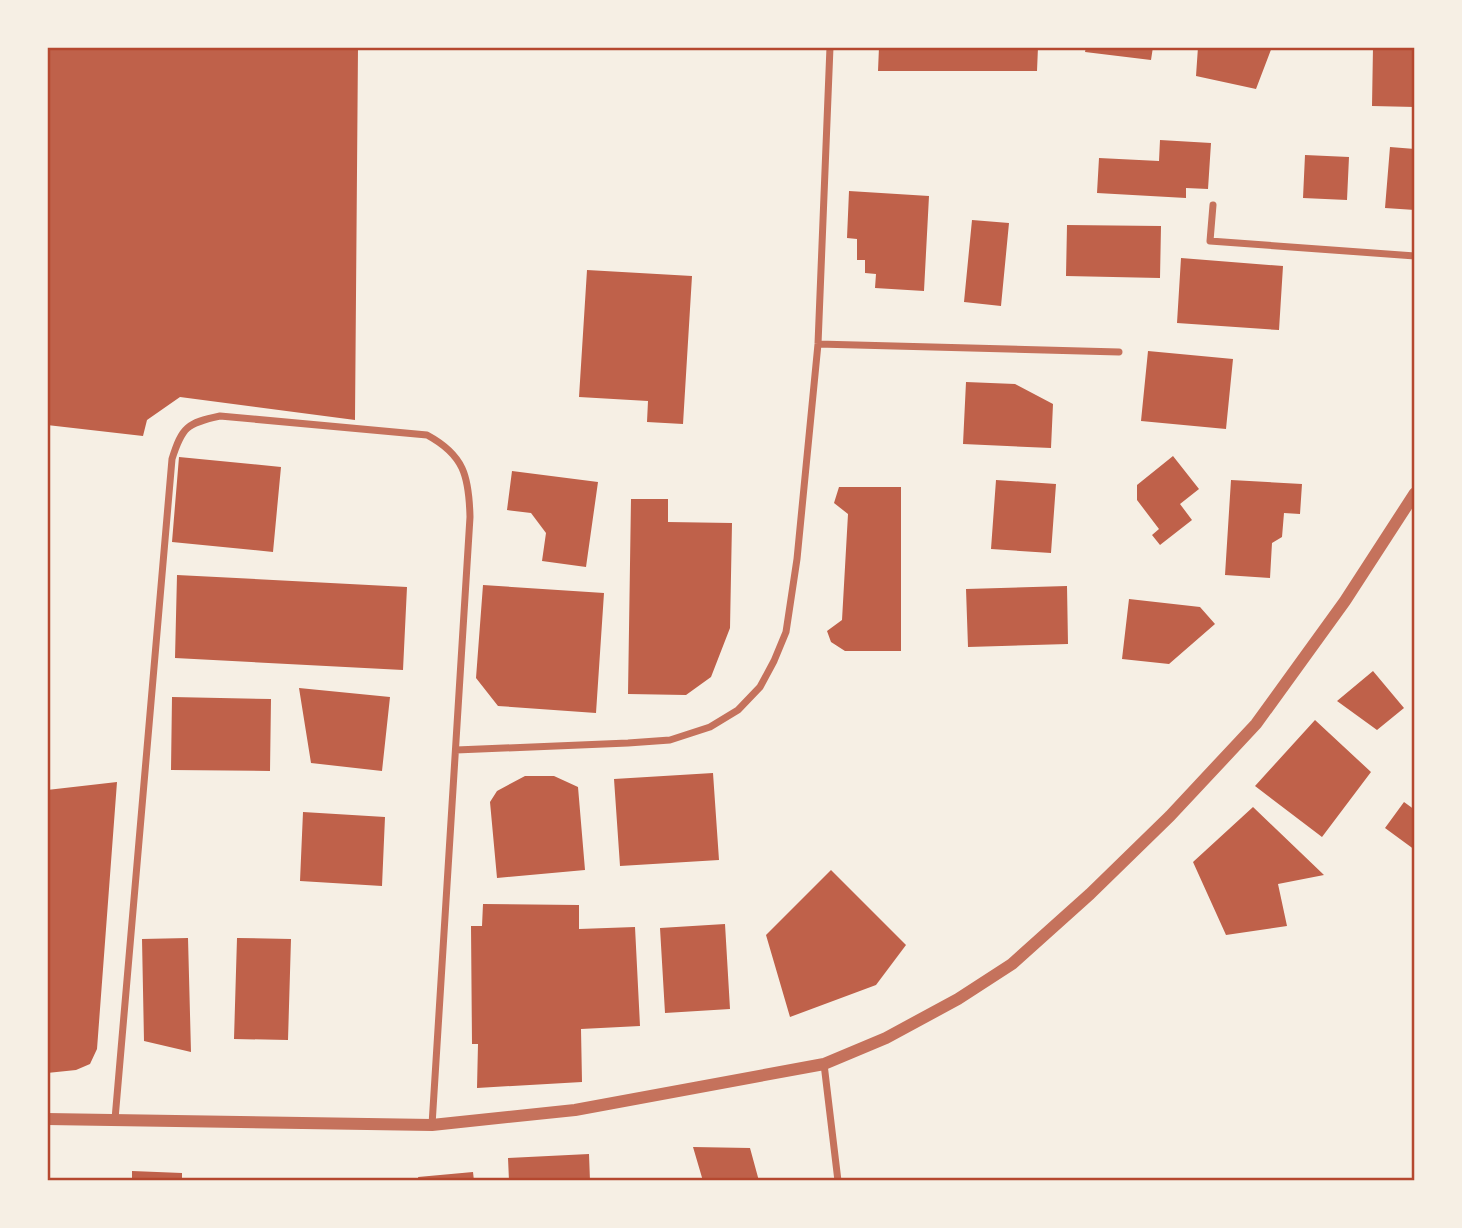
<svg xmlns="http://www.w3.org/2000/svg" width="1462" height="1228" font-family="Karla,sans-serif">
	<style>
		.building { fill: #bf614a }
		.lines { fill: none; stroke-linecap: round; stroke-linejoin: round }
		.minor { stroke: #c5725c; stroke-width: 7 }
		.tertiary { stroke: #c5725c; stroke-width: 12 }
		.neatline { fill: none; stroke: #b5482f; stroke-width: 2.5 }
	</style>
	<rect width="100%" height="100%" fill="#f6efe4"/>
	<path class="building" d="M47 47H358L355 420 180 397 147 420 143 436 47 425Z
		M879 47H1038L1037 71H878Z
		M1086 47H1153L1151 60 1085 52Z
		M1198 47H1272L1256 89 1196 76Z
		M1373 47H1415V107L1372 106Z
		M1160 140 1211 143 1208 189 1186 188V198L1097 193 1099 158 1159 161Z
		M1390 147 1415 149V210L1385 208Z
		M1305 155 1349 157 1347 200 1303 198Z
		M849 191 929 196 924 291 875 288 876 274 865 273V260H857V239L847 238Z
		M972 220 1009 223 1001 306 964 302Z
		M1067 225 1161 226 1160 278 1066 276Z
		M1181 258 1283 266 1279 330 1177 323Z
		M587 270 692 276 683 424 647 422 648 401 579 397Z
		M1148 351 1233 359 1226 429 1141 421Z
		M966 382 1015 384 1053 404 1051 448 963 444Z
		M1173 456 1199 489 1180 504 1192 520 1160 545 1152 535 1159 529 1137 500V485Z
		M179 457 281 467 273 552 172 542Z
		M512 471 598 482 586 567 542 561 546 533 531 513 507 510Z
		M996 480 1056 484 1051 553 991 549Z
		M1231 480 1302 484 1300 514 1284 513 1282 537 1272 543 1270 578 1225 575Z
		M839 487H901V651H845L831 642 827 631 842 620 848 514 834 503Z
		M631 499H668V522L732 523 730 628 711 677 686 695 628 694Z
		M177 575 407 587 403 670 175 658Z
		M483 585 604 593 596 713 498 706 476 678Z
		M1067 586 1068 644 968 647 966 589Z
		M1129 599 1200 607 1215 624 1169 664 1122 659Z
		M1373 671 1404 708 1377 730 1337 701Z
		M299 688 390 697 382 771 311 763Z
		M172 697 271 699 270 771 171 770Z
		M1315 720 1371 772 1322 837 1255 786Z
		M713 773 719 860 620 866 614 779Z
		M525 776H554L578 787 585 870 497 878 490 802 497 791Z
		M117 782 97 1049 90 1064 76 1070 47 1073V790Z
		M1404 802 1415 810V850L1385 828Z
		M1253 807 1324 875 1278 884 1287 926 1226 935 1193 862Z
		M303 812 385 817 382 886 300 881Z
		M831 870 906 945 876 985 790 1017 766 935Z
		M483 904 579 905V929L635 927 640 1026 581 1029 582 1082 477 1088 478 1044H472L471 926H482Z
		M725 924 730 1009 665 1013 660 928Z
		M188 938 191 1052 144 1041 142 939Z
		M237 938 291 939 288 1040 234 1039Z
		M693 1147 750 1148 759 1181H703Z
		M589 1154 590 1181H509L508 1158Z
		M132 1171 182 1173V1181H132Z
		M473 1172 474 1181H419L418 1177Z"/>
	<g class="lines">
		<path class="minor" d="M1213 205 1210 241 1415 256
			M818 344 1119 352
			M456 750 628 743 670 740 710 727 738 710 760 687 774 661 786 632 797 559 818 344 830 47
			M824 1064 838 1181
			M115 1119 172 459C182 427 187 423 220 416L427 435C464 455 469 476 470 517L432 1125"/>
		<path class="tertiary" d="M47 1119 432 1125 575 1110 824 1064 886 1038 958 999 1012 964 1090 894 1170 816 1256 724 1345 601 1415 493"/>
	</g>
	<rect width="1462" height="1228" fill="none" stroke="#f6efe4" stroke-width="98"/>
	<rect x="49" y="49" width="1364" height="1130" class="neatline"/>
</svg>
